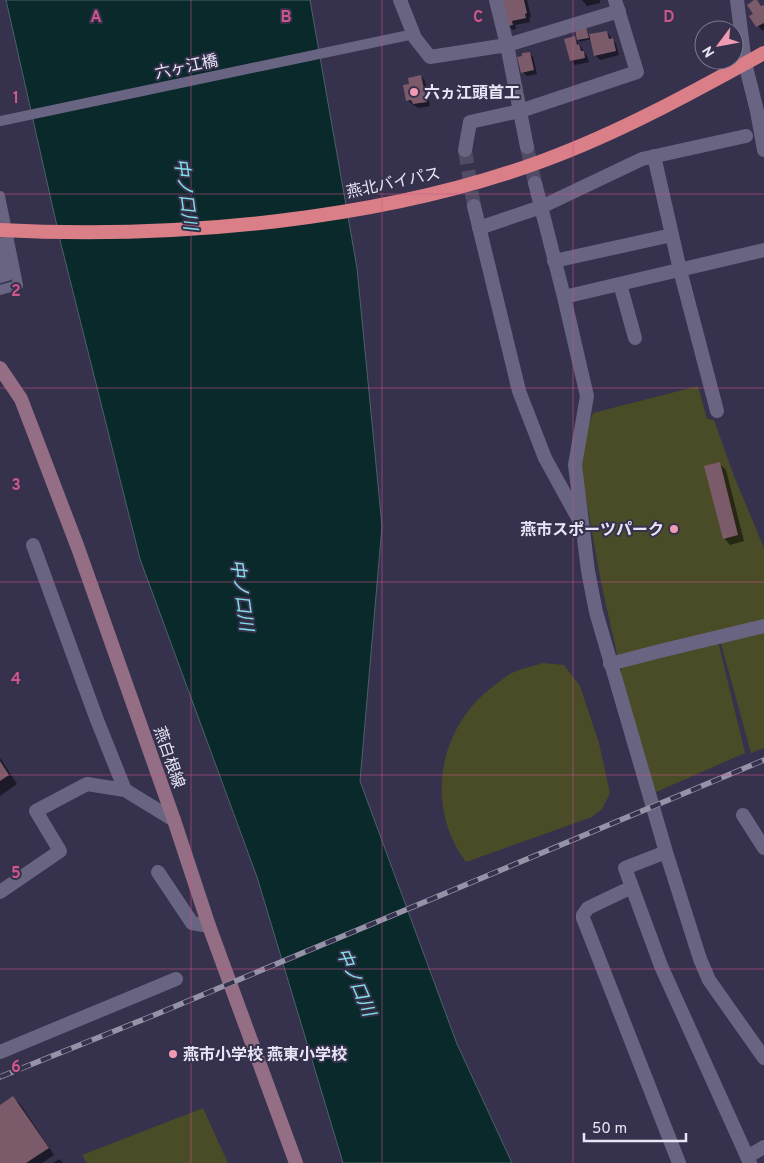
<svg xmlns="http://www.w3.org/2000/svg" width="764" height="1163" font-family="Overpass,'Noto Sans JP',sans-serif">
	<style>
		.green { fill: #494c26 }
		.water { fill: #09292b; stroke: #4c6168 }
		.shadow { fill: #0007 }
		.building { fill: #7b5b6a }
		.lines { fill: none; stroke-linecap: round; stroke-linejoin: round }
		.minor-tunnel { stroke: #514c66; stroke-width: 14; stroke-dasharray: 14 7; stroke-linecap: butt }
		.pedestrian { stroke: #696482; stroke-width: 10 }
		.minor { stroke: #696482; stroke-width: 14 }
		.tertiary { stroke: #696482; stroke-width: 14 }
		.secondary { stroke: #946e84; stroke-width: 14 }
		.trunk { stroke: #da7f88; stroke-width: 14 }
		.rail-casing { stroke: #9693a9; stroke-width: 5.5 }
		.rail { stroke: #36314c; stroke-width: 4; stroke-dasharray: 11; stroke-linecap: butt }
		.grid { fill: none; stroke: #cd568a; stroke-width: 1; stroke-opacity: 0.55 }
		.poi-dot { fill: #f19ab3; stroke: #36314c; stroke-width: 2 }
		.labels { text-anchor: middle; stroke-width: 4; stroke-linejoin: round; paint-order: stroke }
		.street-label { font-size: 16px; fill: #e7e5f6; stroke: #36314c }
		.poi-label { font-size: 16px; font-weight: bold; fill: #e7e5f6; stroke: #36314c; text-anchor: start }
		.water-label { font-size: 18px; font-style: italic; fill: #82e1e8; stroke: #36314c }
		.grid-label { font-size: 16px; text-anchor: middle; font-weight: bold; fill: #cd568a; stroke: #36314c; stroke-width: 4; stroke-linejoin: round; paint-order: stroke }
	</style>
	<rect width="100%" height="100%" fill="#36314c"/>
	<path class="green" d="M698 386 707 419 714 420 734 476 764 548V622L618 659 601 582 582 476 581 457 587 427 593 413Z
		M764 630V748L751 753 720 640Z
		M718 641 745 753 654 793 619 675 622 668Z
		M543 663 564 665 580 686 599 743 610 793 602 809 592 817 466 862C424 806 438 726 495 685 501 681 507 675 514 672 523 668 534 666 543 663Z
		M203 1108 228 1163H87L82 1155Z"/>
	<path class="water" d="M6 0H310L357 268 382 526 360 781 457 1044 512 1163H343L257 877 140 559 61 244Z"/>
	<path class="shadow" d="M504 0H527L531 17 529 18 530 22 515 25 516 29 513 30 509 26Z
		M582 0H600V3L587 6Z
		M756 0 762 7 764 6V29L762 31 751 16 755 14Z
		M586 28 589 36 607 32 616 44 619 55 600 60 596 56 591 39 579 42 577 30Z
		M575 38 587 56 589 62 575 65 571 60Z
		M529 53 533 57 537 74 527 76 522 72Z
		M421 76 425 81 430 106 418 108 407 100 410 85Z
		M719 463 726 470 744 541 730 545 724 538Z
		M0 758 17 784 0 796Z
		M13 1098 20 1104 54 1155 42 1163H0V1107Z
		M59 1159 63 1163H53Z"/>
	<path class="building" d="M502 0H524L527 13 525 14 526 18 512 21 513 25 508 26Z
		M754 0H757L761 6 764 5V23L756 27 749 16 753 14 747 5Z
		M586 27 589 38 577 40 575 29Z
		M607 31 609 39 613 38 616 51 594 56 589 34Z
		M575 36 577 45 579 44 581 51H584L585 58 570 61 564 39Z
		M530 52 534 70 521 73 517 57 522 56V53Z
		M421 75 427 102 413 104 411 100 406 101 403 85 409 84 408 78Z
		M720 462 738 535 723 539 704 466Z
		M0 761 9 775 0 781Z
		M13 1096 49 1148 26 1163H0V1105Z"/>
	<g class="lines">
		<path class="minor-tunnel" d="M527 147 535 183
			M465 150 474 206"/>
		<path class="pedestrian" d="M0 121 414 34
			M0 196 18 285 0 290"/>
		<path class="minor" d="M400 0 415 38 430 57 507 45 619 11
			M496 0 507 45 527 147
			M737 0 745 63
			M465 150 470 122 520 111 637 72 615 0
			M654 156 680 270 717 411
			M535 183 564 297 587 396 575 465 588 571 596 612 666 852 700 959 709 980 764 1058
			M474 206 519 391 545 458 578 518
			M479 228 541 207 642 159 746 136
			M0 244 7 274 0 276
			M554 261 672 235
			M620 284 635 338
			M564 297 764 250
			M33 545 97 720 125 790
			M610 664 660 651 764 626
			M743 815 764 848
			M666 852 625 868 661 966 750 1163
			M158 872 192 923 209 926
			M632 887 588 908 583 915V918L679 1163
			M0 892 60 851 36 811 87 784 125 790 174 820
			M0 1052 176 979
			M747 1157 764 1147"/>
		<path class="tertiary" d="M745 63 757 111 764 150"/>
		<path class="secondary" d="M0 368 21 399 78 548 174 820 209 926 296 1163"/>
		<path class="trunk" d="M0 230C174 239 381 221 545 160 621 132 693 92 764 53"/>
		<g class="rail-casing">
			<path id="rail" d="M0 1077 152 1016 764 760"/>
		</g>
		<use href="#rail" class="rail"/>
	</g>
	<path class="grid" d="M191 0V1163M382 0V1163M573 0V1163M0 194H764M0 388H764M0 582H764M0 775H764M0 969H764"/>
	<g class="poi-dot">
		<circle cx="414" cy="92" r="5"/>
		<circle cx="674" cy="529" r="5"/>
		<circle cx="173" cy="1054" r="5"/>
	</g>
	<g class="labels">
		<g class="street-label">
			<text transform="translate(186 66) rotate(-12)" y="6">六ヶ江橋</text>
			<text transform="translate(393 182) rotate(-12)" y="6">燕北バイパス</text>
			<text transform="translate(170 757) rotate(71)" y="6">燕白根線</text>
		</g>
		<g class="poi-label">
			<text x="424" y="98">六ヵ江頭首工</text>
			<text x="664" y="535" text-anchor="end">燕市スポーツパーク</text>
			<text x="183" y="1060">燕市小学校 燕東小学校</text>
		</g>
		<g class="water-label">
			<text transform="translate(186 194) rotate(82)" y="6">中ノ口川</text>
			<text transform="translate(242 595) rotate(82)" y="6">中ノ口川</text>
			<text transform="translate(356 982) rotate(67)" y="6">中ノ口川</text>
		</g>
	</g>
	<g class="grid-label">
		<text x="96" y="22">A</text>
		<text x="286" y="22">B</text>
		<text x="478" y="22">C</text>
		<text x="669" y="22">D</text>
		<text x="16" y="103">1</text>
		<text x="16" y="296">2</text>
		<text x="16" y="490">3</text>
		<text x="16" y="684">4</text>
		<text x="16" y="878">5</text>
		<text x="16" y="1072">6</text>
	</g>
	<g transform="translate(719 45) rotate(238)"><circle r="24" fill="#36314c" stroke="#7d7990"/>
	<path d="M0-4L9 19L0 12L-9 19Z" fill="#f19ab3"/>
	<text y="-8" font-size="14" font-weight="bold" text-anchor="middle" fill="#e7e5f6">N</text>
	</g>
	<path d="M584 1133v8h102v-8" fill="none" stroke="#e7e5f6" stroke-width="2.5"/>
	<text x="592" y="1133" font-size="15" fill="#e7e5f6" stroke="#36314c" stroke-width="4" paint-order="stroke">50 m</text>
</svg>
